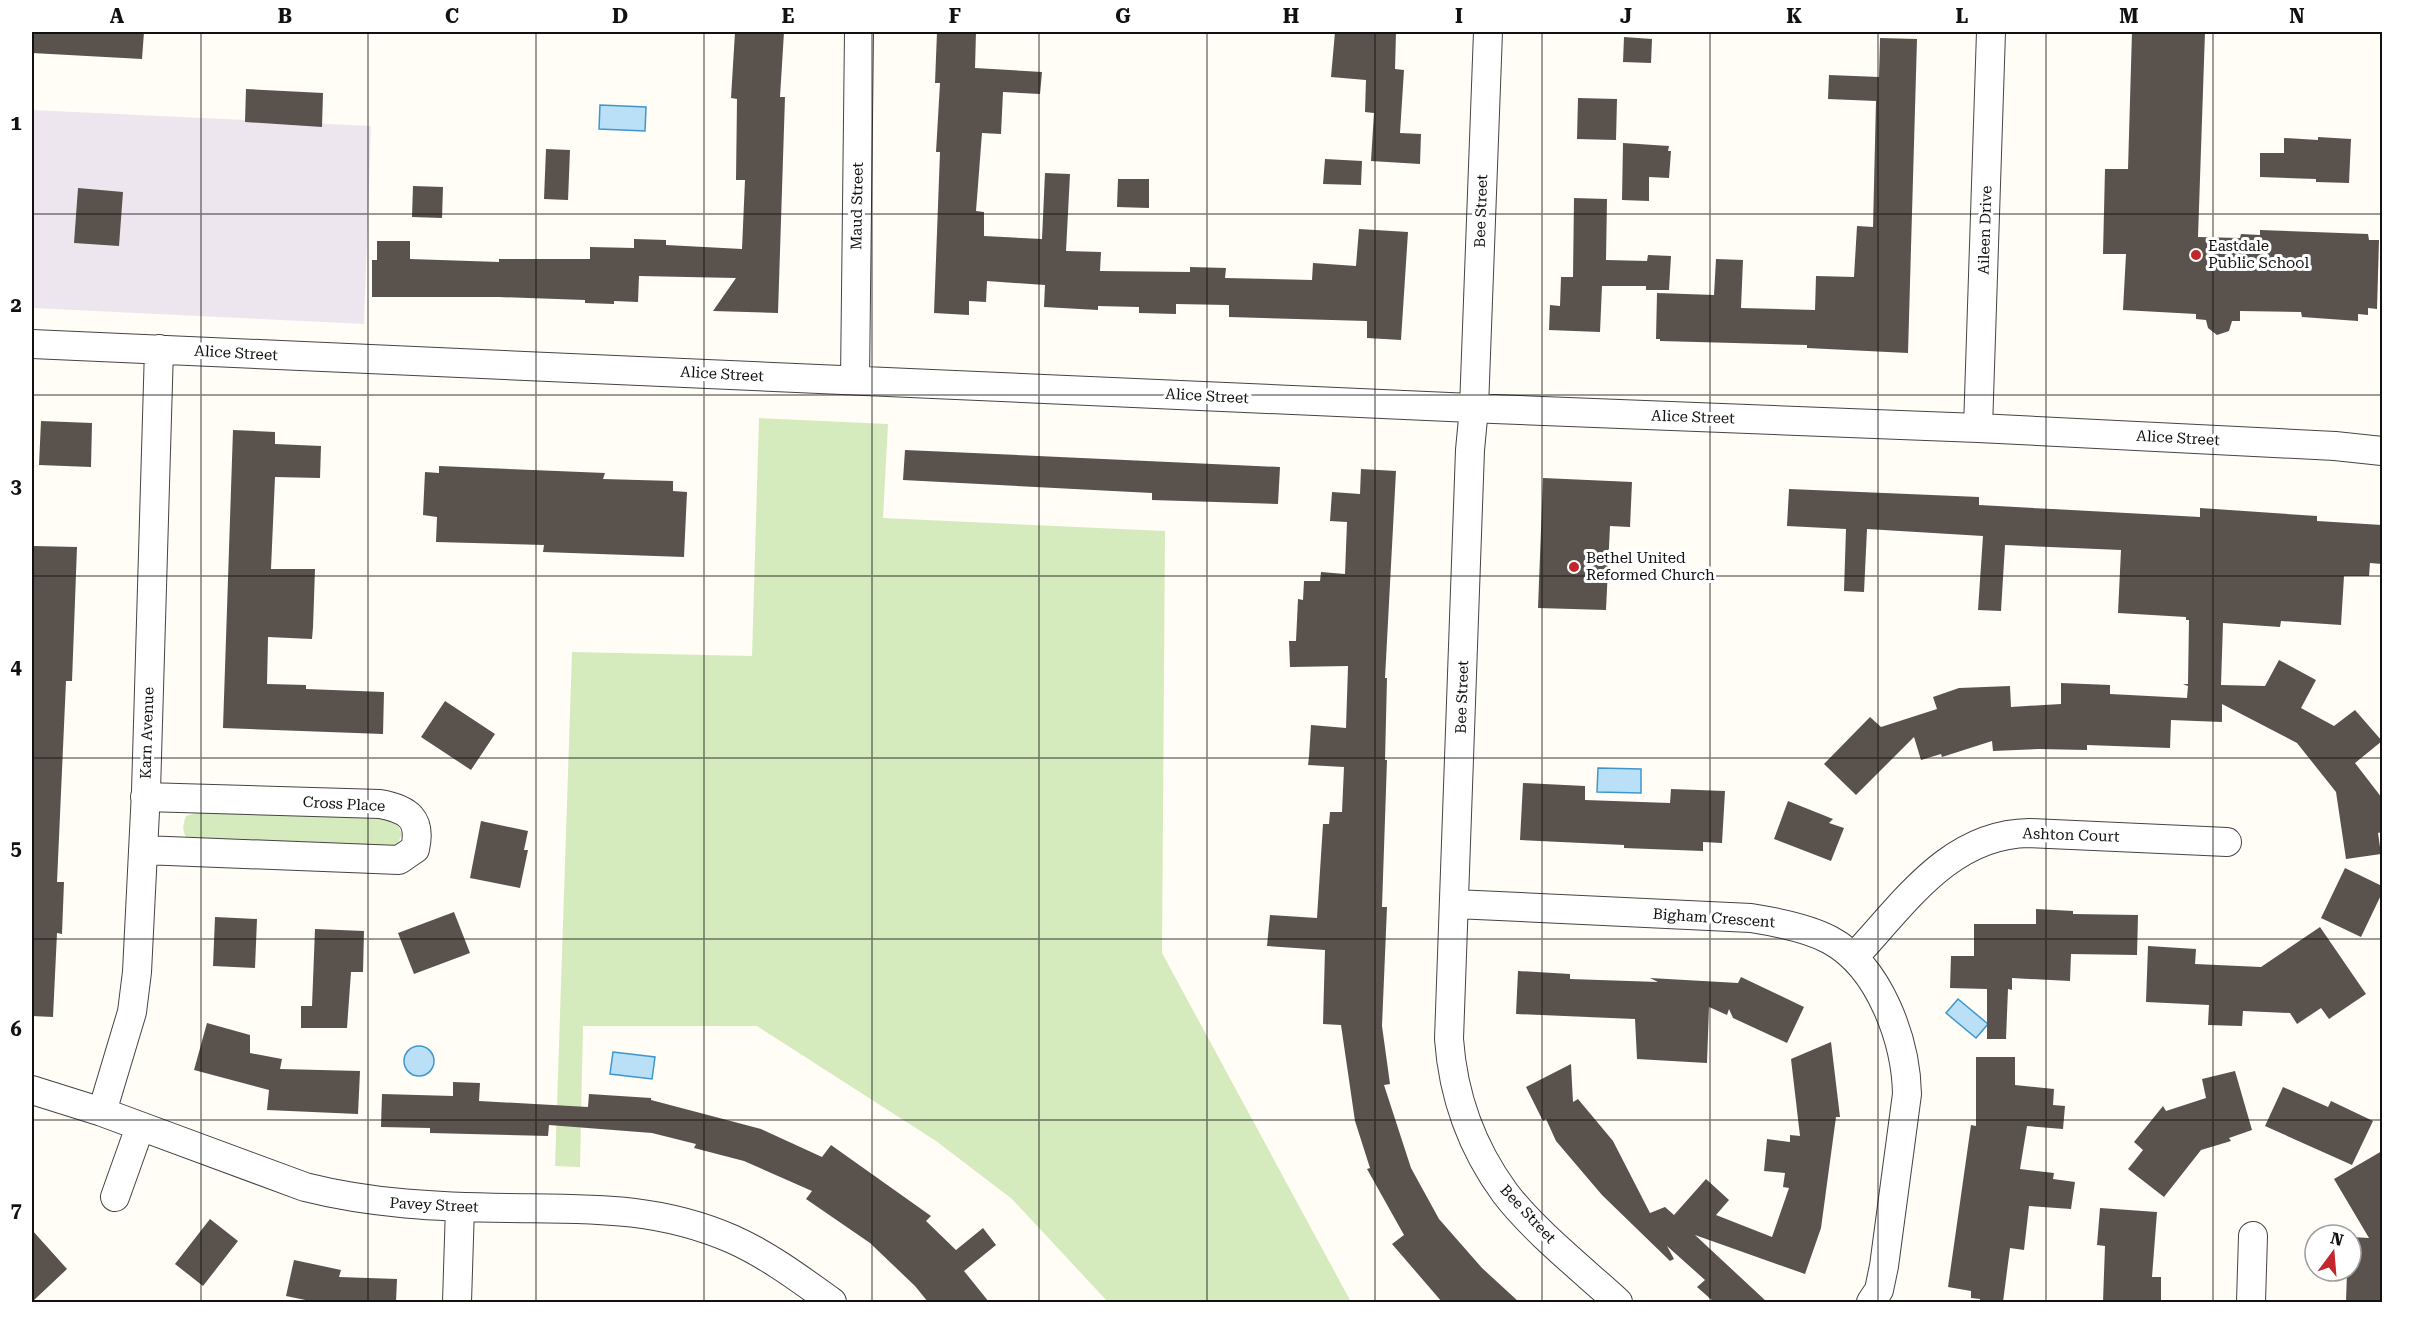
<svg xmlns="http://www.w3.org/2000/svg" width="2414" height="1334" font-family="'Roboto Serif',serif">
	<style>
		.industrial { fill: #eee6ef }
		.green { fill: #d5ebbd }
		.water { fill: #b9e0f7; stroke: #3f96cf; stroke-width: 1.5 }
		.building { fill: #5a524d }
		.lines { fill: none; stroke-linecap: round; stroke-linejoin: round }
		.minor-casing { stroke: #444; stroke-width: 30 }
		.minor { stroke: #fff; stroke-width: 28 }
		.grid { fill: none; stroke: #111; stroke-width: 1.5; stroke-opacity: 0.55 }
		.poi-dot { fill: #c4262e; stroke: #fff; stroke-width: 2 }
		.labels { text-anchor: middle; stroke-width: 6; stroke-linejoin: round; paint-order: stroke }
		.street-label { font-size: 15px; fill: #111; stroke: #fff }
		.poi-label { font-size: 15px; fill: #111; stroke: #fff; text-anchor: start }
		.neatline { fill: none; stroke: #111; stroke-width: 2 }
		.grid-label { font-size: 20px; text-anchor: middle; font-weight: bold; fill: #111 }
	</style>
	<rect width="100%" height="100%" fill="#fffdf5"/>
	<path class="industrial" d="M32 110 371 126 364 324 32 308Z"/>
	<path class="green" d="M759 418 888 424 883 518 1165 531 1162 953 1351 1302H1108L1012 1199 936 1141 757 1026H583L580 1167 555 1166 572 652 752 656Z
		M199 812 385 819 396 822 402 834 396 847 189 841C182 833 182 826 186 816Z"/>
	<path class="water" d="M600 105 646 107 645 131 599 129Z
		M1598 768 1641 769V793L1597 792Z
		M1958 999 1988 1024 1976 1038 1946 1013Z
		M404 1061a15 15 0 1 1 30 0a15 15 0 1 1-30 0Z
		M613 1052 655 1057 652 1079 610 1074Z"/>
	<path class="building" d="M32 32H144L142 59 32 53Z
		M735 32H784L780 97H785L778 313 713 311 736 278 639 276 638 302 614 301V304L585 303V300L499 297H372V260H377V241H410V259L499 262V259H590V247L634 248V239L666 240V245L742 249 745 180H736L737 99 731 98Z
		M937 32H976L975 68 1042 72 1040 94 1003 92 1001 134 982 133 976 211 984 212V236L1042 239 1045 173 1070 174 1066 251 1101 252 1100 271 1190 272V267L1226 268 1225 278 1312 280 1313 263 1356 266 1359 229 1408 232 1401 340 1367 338V321L1229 317V305L1176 304V314L1139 313V307L1098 306V310L1044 307 1045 285 987 281 986 302 969 301V315L934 313 940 152H936L940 83H935Z
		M1335 32H1396L1395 69 1404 70 1400 133 1421 134 1420 164 1371 161 1374 113 1365 112 1366 80 1331 77Z
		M2132 32H2205L2198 237 2240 238 2241 234 2260 235V230L2368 234 2369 240H2379L2377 309 2368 308V315L2358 314V321L2302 317 2301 312 2240 311V321H2232L2229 331 2217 335 2208 328 2206 320 2196 319V314L2123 310 2126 254H2103L2105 169H2128Z
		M1624 37 1652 39 1651 63 1623 62Z
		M1880 38 1917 39 1908 353 1807 348V345L1660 341V339H1656L1657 293 1714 295 1716 259 1743 260 1741 308 1815 310 1816 276 1854 277 1857 226 1873 227 1876 101 1828 99 1829 75 1879 77Z
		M246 89 323 93 322 127 245 122Z
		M1578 98 1617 99 1616 140 1577 139Z
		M2318 137 2351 139 2349 183 2316 182V179L2260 177V153H2284V138L2318 140Z
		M1623 143 1669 146 1668 151H1671L1669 178 1649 177V201L1622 200Z
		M546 149 570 150 568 200 544 199Z
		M1325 159 1362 161 1361 185 1323 184Z
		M1118 179H1149V208L1117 207Z
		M413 186 443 187 442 218 412 217Z
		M78 188 123 192 119 246 74 243Z
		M1574 198 1607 199 1606 260 1647 261 1648 255 1671 256 1669 290H1646V286H1602L1600 332 1549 330 1550 305 1560 306 1561 277H1573Z
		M41 421 92 423 91 467 39 465Z
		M233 430 275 432V444L321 446 320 478 275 477 271 569H315L313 627 312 639 268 637 267 684 306 685V689L384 692 383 734 223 728Z
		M905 450 1280 467 1278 504 1152 500V493L903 480Z
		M439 466 605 473 603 479 673 481V491L687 492 684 557 543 552 544 545 436 542 437 517 423 515 425 472 439 473Z
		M1361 469 1396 471 1385 678H1387L1385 760H1387L1382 907H1387L1382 1026 1390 1084 1384 1085 1411 1168 1439 1219 1482 1268 1519 1302H1442L1392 1244 1404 1235 1367 1169 1370 1168 1355 1121 1341 1025 1323 1024 1325 950 1267 946 1270 915 1317 918 1323 824H1329L1330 812H1342L1344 767 1308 765 1309 757 1311 725 1346 728 1348 666 1290 667 1289 641H1296L1298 599 1303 600 1304 581H1320L1321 572 1345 574 1347 522 1330 521 1332 492 1360 494Z
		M1543 478 1632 482 1630 527 1610 526 1606 610 1538 608Z
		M1789 489 1979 497V505L2200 517V508L2317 516V521L2382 525V564L2370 563 2369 576H2344L2341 625 2281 621 2280 627 2223 623 2221 685 2265 686 2279 660 2316 680 2301 708 2334 726 2355 710 2382 741 2355 763 2382 798V832L2378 833 2381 854 2346 859 2336 792 2297 743 2222 704V722L2171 720 2170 748 2087 745V750L2039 749 1993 751 1992 741 1942 757 1941 754 1921 760 1914 737 1856 795 1824 764 1870 717 1881 727 1937 709 1933 697 1959 688 2010 686 2011 707 2061 704V683L2110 685V694L2187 698 2188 686 2183 684H2188L2189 620H2186V617L2118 613 2121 550 2005 545 2001 611 1978 610 1983 536 1867 529 1864 592 1844 591 1846 529 1787 526Z
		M33 546 77 547 72 681H66L57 882H64L62 934 57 933 53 1017 32 1016Z
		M445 701 495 734 471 770 421 737Z
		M1523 783 1585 786V800L1670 803 1671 789 1725 791 1722 843 1703 842V851L1624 848V845L1520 840Z
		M1788 801 1833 819 1829 823 1844 828 1831 861 1774 839Z
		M481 821 528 831 524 850H528L520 888 470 878Z
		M2345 868 2382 886V893L2361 937 2321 918Z
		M2036 909 2073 911V914L2138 915 2137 955 2071 954 2070 981 2012 978V990L2008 989 2006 1039H1987V989L1950 988 1951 956H1974V924H2036Z
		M454 912 470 953 414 974 398 933Z
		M215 917 257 919 255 968 213 966Z
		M2320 927 2366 994 2329 1019 2321 1008 2297 1024 2290 1013 2243 1011 2242 1026 2208 1025 2209 1005 2146 1002 2148 946 2196 949 2195 964 2261 967Z
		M315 929 364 931 363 972H351L347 1028H301V1006H312Z
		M1518 971 1570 974V979L1658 982 1650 978 1738 983 1741 977 1804 1007 1787 1043 1733 1018 1729 1009 1727 1015 1709 1007 1707 1063 1637 1059 1635 1019 1516 1014Z
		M207 1023 250 1035V1053L282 1059 280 1069 360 1071 358 1114 267 1110 269 1090 194 1070Z
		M1831 1042 1840 1117H1836L1821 1228 1805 1274 1695 1235 1767 1302H1714L1697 1287 1705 1280 1667 1246 1674 1259 1670 1261 1602 1195 1556 1141 1546 1119 1543 1121 1526 1087 1571 1064 1573 1102 1578 1099 1613 1141 1650 1213 1665 1207 1674 1215 1706 1179 1729 1200 1716 1215 1772 1237 1789 1188 1783 1187 1785 1173 1764 1171 1767 1139 1790 1142V1135L1800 1136 1791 1059Z
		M1976 1057H2015V1085L2054 1089 2053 1105 2065 1106 2063 1129 2027 1126 2020 1169 2054 1173 2053 1179 2075 1182 2071 1209 2029 1206 2024 1250 2010 1248 2003 1302H1980V1299L1971 1298V1291L1948 1287 1971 1125 1976 1126Z
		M2235 1071 2252 1130 2229 1138 2231 1141 2201 1150 2164 1197 2128 1169 2143 1150 2134 1142 2163 1106 2166 1111 2206 1098 2202 1079Z
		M453 1082 480 1083 479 1101 588 1107 589 1094 651 1098V1100L761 1129 822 1157 831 1145 931 1216 926 1221 956 1250 983 1228 996 1245 964 1271 989 1302H928L915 1286 870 1243 806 1199 812 1191 744 1161 694 1148 696 1144 652 1133 549 1125 548 1136 430 1133V1128L381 1127 382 1094 453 1096Z
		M2283 1087 2328 1107 2331 1101 2373 1121 2352 1165 2265 1126Z
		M2382 1151V1302H2346L2347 1271H2351V1237L2369 1238 2334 1179Z
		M2100 1208 2157 1212 2152 1277H2161V1302H2103L2105 1246 2097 1245Z
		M210 1219 238 1241 203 1286 175 1264Z
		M32 1230 67 1269 32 1302Z
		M294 1260 341 1270 339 1277 397 1279 396 1302H315L286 1296Z"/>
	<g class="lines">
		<g class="minor-casing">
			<path id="minor" d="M1488 32 1474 408 1470 450 1449 1039C1453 1095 1472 1148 1505 1193 1533 1230 1583 1270 1618 1302
				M32 344 1494 409 1978 428 2335 446 2382 451
				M855 380 859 32
				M1978 428 1991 32
				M143 850 399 860 415 849C422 819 408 809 380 804L145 797
				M1455 904 1751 918C1776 922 1808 928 1830 940 1880 967 1906 1041 1907 1094L1884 1266 1879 1290 1871 1302
				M1854 957C1904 904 1949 834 2029 833L2227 842
				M32 1090 102 1112 305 1187C372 1204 439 1207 508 1208 588 1209 656 1206 732 1239 768 1255 800 1279 832 1302
				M102 1112 132 1012 137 972 146 791 159 349
				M115 1197 140 1127
				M457 1302 460 1207
				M2251 1302 2253 1236"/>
		</g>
		<use href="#minor" class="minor"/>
	</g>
	<path class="grid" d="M201 32V1302M368 32V1302M536 32V1302M704 32V1302M872 32V1302M1039 32V1302M1207 32V1302M1375 32V1302M1542 32V1302M1710 32V1302M1878 32V1302M2046 32V1302M2213 32V1302M32 214H2382M32 395H2382M32 576H2382M32 758H2382M32 939H2382M32 1120H2382"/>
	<g class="poi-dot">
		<circle cx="2196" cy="255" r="6"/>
		<circle cx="1574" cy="567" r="6"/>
	</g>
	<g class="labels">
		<g class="street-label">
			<text transform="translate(857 206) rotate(-89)" y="5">Maud Street</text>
			<text transform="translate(1481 211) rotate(-88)" y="5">Bee Street</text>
			<text transform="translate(1985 230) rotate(-88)" y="5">Aileen Drive</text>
			<text transform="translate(236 353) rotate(3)" y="5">Alice Street</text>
			<text transform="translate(722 374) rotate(3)" y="5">Alice Street</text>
			<text transform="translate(1207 396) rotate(3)" y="5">Alice Street</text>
			<text transform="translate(1693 417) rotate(2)" y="5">Alice Street</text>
			<text transform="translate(2178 438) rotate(3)" y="5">Alice Street</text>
			<text transform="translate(1462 697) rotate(-88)" y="5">Bee Street</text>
			<text transform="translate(147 733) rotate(-88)" y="5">Karn Avenue</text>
			<text transform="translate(344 804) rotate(3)" y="5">Cross Place</text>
			<text transform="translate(2071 835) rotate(2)" y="5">Ashton Court</text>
			<text transform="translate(1714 918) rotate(4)" y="5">Bigham Crescent</text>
			<text transform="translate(434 1205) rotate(3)" y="5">Pavey Street</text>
			<text transform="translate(1528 1214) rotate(47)" y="5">Bee Street</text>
		</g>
		<g class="poi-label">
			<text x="2208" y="251">Eastdale<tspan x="2208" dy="17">Public School</tspan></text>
			<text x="1586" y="563">Bethel United<tspan x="1586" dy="17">Reformed Church</tspan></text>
		</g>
	</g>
	<rect width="2414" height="1334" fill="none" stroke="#ffffff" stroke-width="66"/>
	<g transform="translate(2333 1253) rotate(16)"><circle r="28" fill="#ffffff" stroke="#a0a0a0" stroke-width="1.5"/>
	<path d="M0-4.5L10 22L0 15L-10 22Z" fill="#c4262e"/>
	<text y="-9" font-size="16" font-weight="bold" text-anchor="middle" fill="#111111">N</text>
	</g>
	<rect x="33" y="33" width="2348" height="1268" class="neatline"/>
	<g class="grid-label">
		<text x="117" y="23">A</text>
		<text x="285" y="23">B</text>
		<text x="452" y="23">C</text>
		<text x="620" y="23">D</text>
		<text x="788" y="23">E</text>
		<text x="955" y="23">F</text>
		<text x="1123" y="23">G</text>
		<text x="1291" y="23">H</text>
		<text x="1459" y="23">I</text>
		<text x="1626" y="23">J</text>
		<text x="1794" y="23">K</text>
		<text x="1962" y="23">L</text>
		<text x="2129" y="23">M</text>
		<text x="2297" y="23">N</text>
		<text x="16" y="130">1</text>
		<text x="16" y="312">2</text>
		<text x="16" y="493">3</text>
		<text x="16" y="674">4</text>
		<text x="16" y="855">5</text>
		<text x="16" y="1036">6</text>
		<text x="16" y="1217">7</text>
	</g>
</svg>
